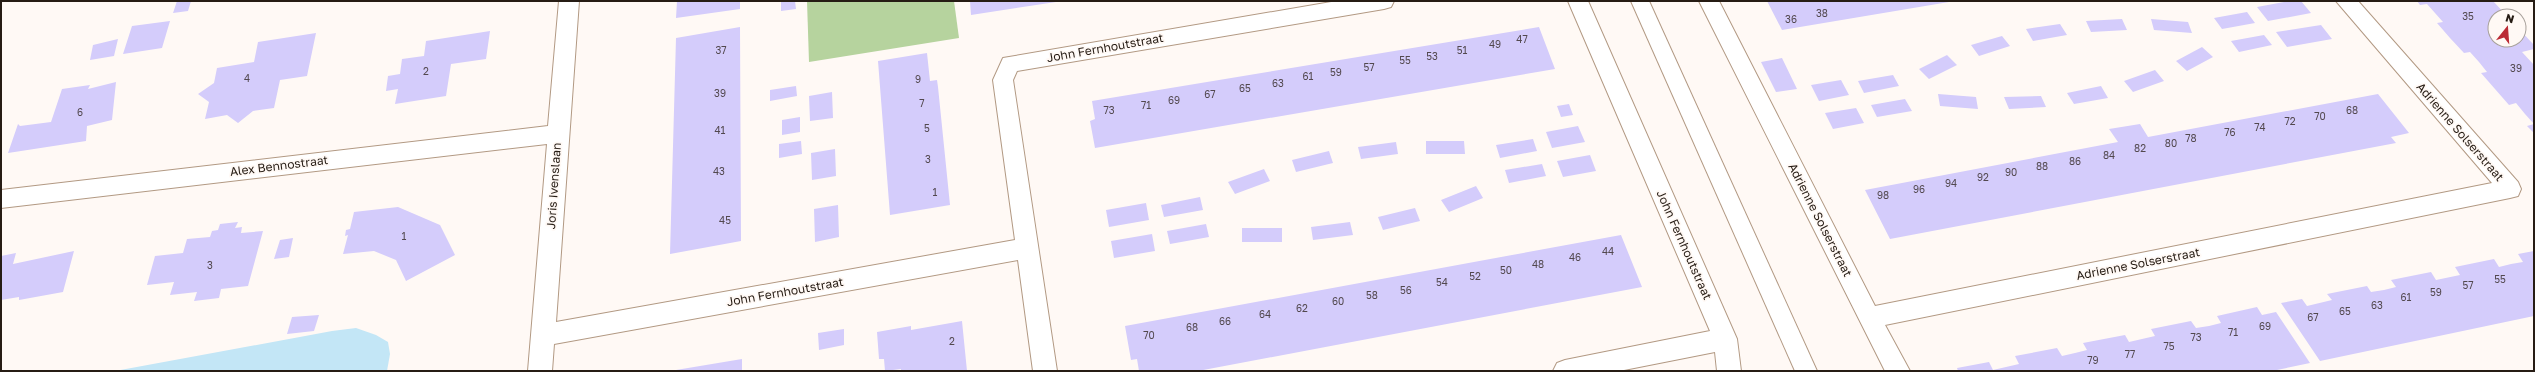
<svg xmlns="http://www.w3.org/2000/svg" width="2535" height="372" font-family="'Golos Text',sans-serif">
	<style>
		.green { fill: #b6d39e }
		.water { fill: #c3e6f6 }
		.building { fill: #d4ccfb }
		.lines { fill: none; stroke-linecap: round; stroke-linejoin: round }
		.service-casing { stroke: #b29983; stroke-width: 2 }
		.minor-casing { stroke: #b29983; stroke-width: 2 }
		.service { fill: #fff; fill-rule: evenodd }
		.minor { fill: #fff; fill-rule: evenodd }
		.labels { text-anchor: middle; stroke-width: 3.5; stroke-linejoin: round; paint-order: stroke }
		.number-label { font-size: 10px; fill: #52484e }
		.street-label { font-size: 12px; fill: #261c14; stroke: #fff9f5 }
	</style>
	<rect width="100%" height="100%" fill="#fff9f5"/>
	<path class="green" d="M807 1H954L959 38 809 62Z"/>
	<path class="water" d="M356 328 376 335 388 342 390 354 387 371H115L332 331Z"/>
	<path class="building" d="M177 1H191L188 11 173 13Z
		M677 1H740V9L676 18Z
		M786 1H795L796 9 781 11V2Z
		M970 1H1056V2L971 15Z
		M1767 1H1949V2L1782 30Z
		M2290 1H2301L2311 13 2268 21 2257 7Z
		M2417 1H2493L2507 16H2495V40H2519V29L2534 45V49L2522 52 2534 65V133L2527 126 2534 124 2525 114 2516 103 2509 105 2481 73 2487 72 2479 62 2470 52 2464 53 2450 38 2437 23 2443 22 2427 4 2420 5Z
		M2247 12 2255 23 2222 29 2214 18Z
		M2122 19 2127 30 2091 32 2086 21Z
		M2151 19 2188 22 2192 33 2154 30Z
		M170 21 162 48 123 54 132 26Z
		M2060 24 2067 35 2033 41 2026 29Z
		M2321 25 2332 39 2287 47 2276 32Z
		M740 27 741 241 670 254 676 38Z
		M1539 27 1555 69 1095 148 1090 121 1095 119 1092 101Z
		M490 31 486 59 451 64 446 96 395 104 398 89 386 91 388 76 400 74 402 59 424 56 426 41Z
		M316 33 307 76 280 80 274 108 253 111 238 123 227 115 205 119 209 102 198 94 214 83 217 68 254 62 258 42Z
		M2264 35 2272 45 2239 52 2231 41Z
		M2002 36 2010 46 1979 56 1971 45Z
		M118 39 114 56 90 60 93 45Z
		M2202 47 2213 57 2187 71 2176 61Z
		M927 53 930 81 937 80 938 87 950 205 890 215 878 61Z
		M1947 55 1957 65 1929 79 1919 69Z
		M1782 58 1797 89 1776 92 1761 62Z
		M2155 70 2164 81 2133 92 2124 81Z
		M1893 75 1899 86 1864 93 1858 81Z
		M1841 80 1849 95 1819 101 1811 85Z
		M116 82 112 120 87 126 86 141 8 153 18 124 20 126 51 122 62 89 90 85 88 89Z
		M796 86 797 96 770 101V90Z
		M2101 86 2108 98 2074 104 2067 93Z
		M832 92 833 118 810 121 809 96Z
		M1938 94 1976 97 1978 109 1940 106Z
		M2378 94 2409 133 2391 137 2396 143 1890 239 1865 190 2118 142 2109 129 2140 124 2148 137Z
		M2041 96 2046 107 2009 109 2004 97Z
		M1905 99 1912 111 1877 117 1871 105Z
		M1569 104 1573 115 1561 117 1557 106Z
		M1856 108 1864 123 1833 129 1825 113Z
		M800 117V132L782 135V120Z
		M1578 126 1585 142 1552 148 1546 132Z
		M1533 139 1537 151 1500 158 1496 145Z
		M801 141 802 154 779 158V144Z
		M1426 141H1464L1465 154H1426Z
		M1396 142 1398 154 1361 159 1358 147Z
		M835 149 836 176 812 180 811 153Z
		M1329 151 1333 163 1296 172 1292 160Z
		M1590 155 1596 171 1563 177 1557 161Z
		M1542 164 1546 176 1509 183 1505 170Z
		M1264 169 1270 181 1235 194 1228 182Z
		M1476 186 1483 198 1449 212 1441 200Z
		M1200 197 1203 210 1164 217 1161 205Z
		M1146 203 1149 220 1109 227 1106 210Z
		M838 205 839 237 815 242 814 209Z
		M398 207 440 225 455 255 406 281 396 260 374 251 343 254 348 235 345 236 346 230 350 229 354 212Z
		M1415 208 1420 221 1383 230 1378 217Z
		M238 222 235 228 242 227 241 233 263 231 248 286 221 289 219 298 194 301 197 292 170 295 174 282 147 285 155 256 183 253 187 239 210 237 212 231 218 230 220 224Z
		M1350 222 1353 235 1313 240 1311 227Z
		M1206 224 1209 237 1170 244 1167 231Z
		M1242 228H1282V242H1242Z
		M1152 234 1155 251 1114 258 1111 241Z
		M1621 235 1642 287 1198 371H1139L1137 359 1131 360 1125 326Z
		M293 238 289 257 274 259 280 240Z
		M74 251 63 292 19 300V297L1 300V256L16 253 13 264Z
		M2534 251V316L2320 361 2281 303 2302 299 2307 306 2332 300 2327 294 2367 286 2371 292 2384 290 2396 287 2391 280 2431 272 2436 280 2460 275 2455 267 2494 259 2499 267 2511 264 2523 262 2518 254Z
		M2257 307 2262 315 2276 312 2310 363 2272 371H1958L1957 368 1989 362 1993 370 2019 364 2015 356 2057 348 2062 356 2075 353 2087 350 2083 343 2125 335 2129 342 2155 336 2151 329 2191 321 2196 328 2209 326 2221 323 2217 316Z
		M319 315 314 331 287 334 292 317Z
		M962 321 967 371H901V369L885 371 884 359H879L877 332 911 326V330Z
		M844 329V345L819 350 818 333Z
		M742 359V371H676V370Z"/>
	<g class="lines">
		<g class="service-casing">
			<path id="service" d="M1631 1H1649L1817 371H1795Z"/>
		</g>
		<g class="minor-casing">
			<path id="minor" d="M559 1H579L556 322 1015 240 993 80 1003 58 1337 1H1394L1391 7 1384 9 1017 71 1013 80 1057 371H1033L1018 260 554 344 552 371H528L547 144 1 208V190L548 126Z
				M1568 1H1588L1737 339 1741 371H1717L1715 352 1619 371H1553L1557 363 1565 360 1710 331Z
				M1699 1H1719L1875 306 2492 183 2336 1H2358L2518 182 2521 189 2518 196 2510 198 1885 325 1910 371H1885Z"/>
		</g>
		<use href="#service" class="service"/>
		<use href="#minor" class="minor"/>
	</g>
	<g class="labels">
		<g class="number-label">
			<text x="1822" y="17">38</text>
			<text x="2468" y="20">35</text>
			<text x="1791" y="23">36</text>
			<text x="1522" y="43">47</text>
			<text x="1495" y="48">49</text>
			<text x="721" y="54">37</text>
			<text x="1462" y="54">51</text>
			<text x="1432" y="60">53</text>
			<text x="1405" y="64">55</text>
			<text x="1369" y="71">57</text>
			<text x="2516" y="72">39</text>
			<text x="426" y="75">2</text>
			<text x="1336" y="76">59</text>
			<text x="1308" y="80">61</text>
			<text x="247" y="82">4</text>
			<text x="918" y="83">9</text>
			<text x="1278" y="87">63</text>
			<text x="1245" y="92">65</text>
			<text x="720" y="97">39</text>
			<text x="1210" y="98">67</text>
			<text x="1174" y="104">69</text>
			<text x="922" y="107">7</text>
			<text x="1146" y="109">71</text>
			<text x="1109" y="114">73</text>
			<text x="2352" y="114">68</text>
			<text x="80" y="116">6</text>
			<text x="2320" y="120">70</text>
			<text x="2290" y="125">72</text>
			<text x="2260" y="131">74</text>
			<text x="927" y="132">5</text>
			<text x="720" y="134">41</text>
			<text x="2230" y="136">76</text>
			<text x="2191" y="142">78</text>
			<text x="2171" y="147">80</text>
			<text x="2140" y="152">82</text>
			<text x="2109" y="159">84</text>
			<text x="928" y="163">3</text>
			<text x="2075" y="165">86</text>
			<text x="2042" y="170">88</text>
			<text x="719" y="175">43</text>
			<text x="2011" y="176">90</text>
			<text x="1983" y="181">92</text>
			<text x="1951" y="187">94</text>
			<text x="1919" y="193">96</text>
			<text x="935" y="196">1</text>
			<text x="1883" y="199">98</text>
			<text x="725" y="224">45</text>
			<text x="404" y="240">1</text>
			<text x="1608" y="255">44</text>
			<text x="1575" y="261">46</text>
			<text x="1538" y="268">48</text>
			<text x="210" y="269">3</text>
			<text x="1506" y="274">50</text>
			<text x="1475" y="280">52</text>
			<text x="2500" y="283">55</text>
			<text x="1442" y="286">54</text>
			<text x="2468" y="289">57</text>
			<text x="1406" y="294">56</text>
			<text x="2436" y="296">59</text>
			<text x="1372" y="299">58</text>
			<text x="2406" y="301">61</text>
			<text x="1338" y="305">60</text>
			<text x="2377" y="309">63</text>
			<text x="1302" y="312">62</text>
			<text x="2345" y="315">65</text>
			<text x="1265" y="318">64</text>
			<text x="2313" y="321">67</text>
			<text x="1225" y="325">66</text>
			<text x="2265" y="330">69</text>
			<text x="1192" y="331">68</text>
			<text x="2233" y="336">71</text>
			<text x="1149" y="339">70</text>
			<text x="2196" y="341">73</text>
			<text x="952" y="345">2</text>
			<text x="2169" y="350">75</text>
			<text x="2130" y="358">77</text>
			<text x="2093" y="364">79</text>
		</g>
		<g class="street-label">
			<text transform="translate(1105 48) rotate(-10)" y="4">John Fernhoutstraat</text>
			<text transform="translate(2460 132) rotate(49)" y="4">Adrienne Solserstraat</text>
			<text transform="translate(279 166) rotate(-7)" y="4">Alex Bennostraat</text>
			<text transform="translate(554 186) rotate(-86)" y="4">Joris Ivenslaan</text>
			<text transform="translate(1820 220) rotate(63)" y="4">Adrienne Solserstraat</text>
			<text transform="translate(1684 245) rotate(66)" y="4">John Fernhoutstraat</text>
			<text transform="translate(2138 264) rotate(-11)" y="4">Adrienne Solserstraat</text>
			<text transform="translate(785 292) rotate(-10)" y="4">John Fernhoutstraat</text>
		</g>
	</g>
	<rect width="2535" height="372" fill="none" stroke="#261c14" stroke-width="4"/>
	<g transform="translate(2507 28) rotate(17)"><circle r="19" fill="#fff9f5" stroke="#a8a19b"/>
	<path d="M0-3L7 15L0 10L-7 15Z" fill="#bb2a35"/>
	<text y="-6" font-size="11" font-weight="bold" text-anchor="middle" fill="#261c14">N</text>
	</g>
</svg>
